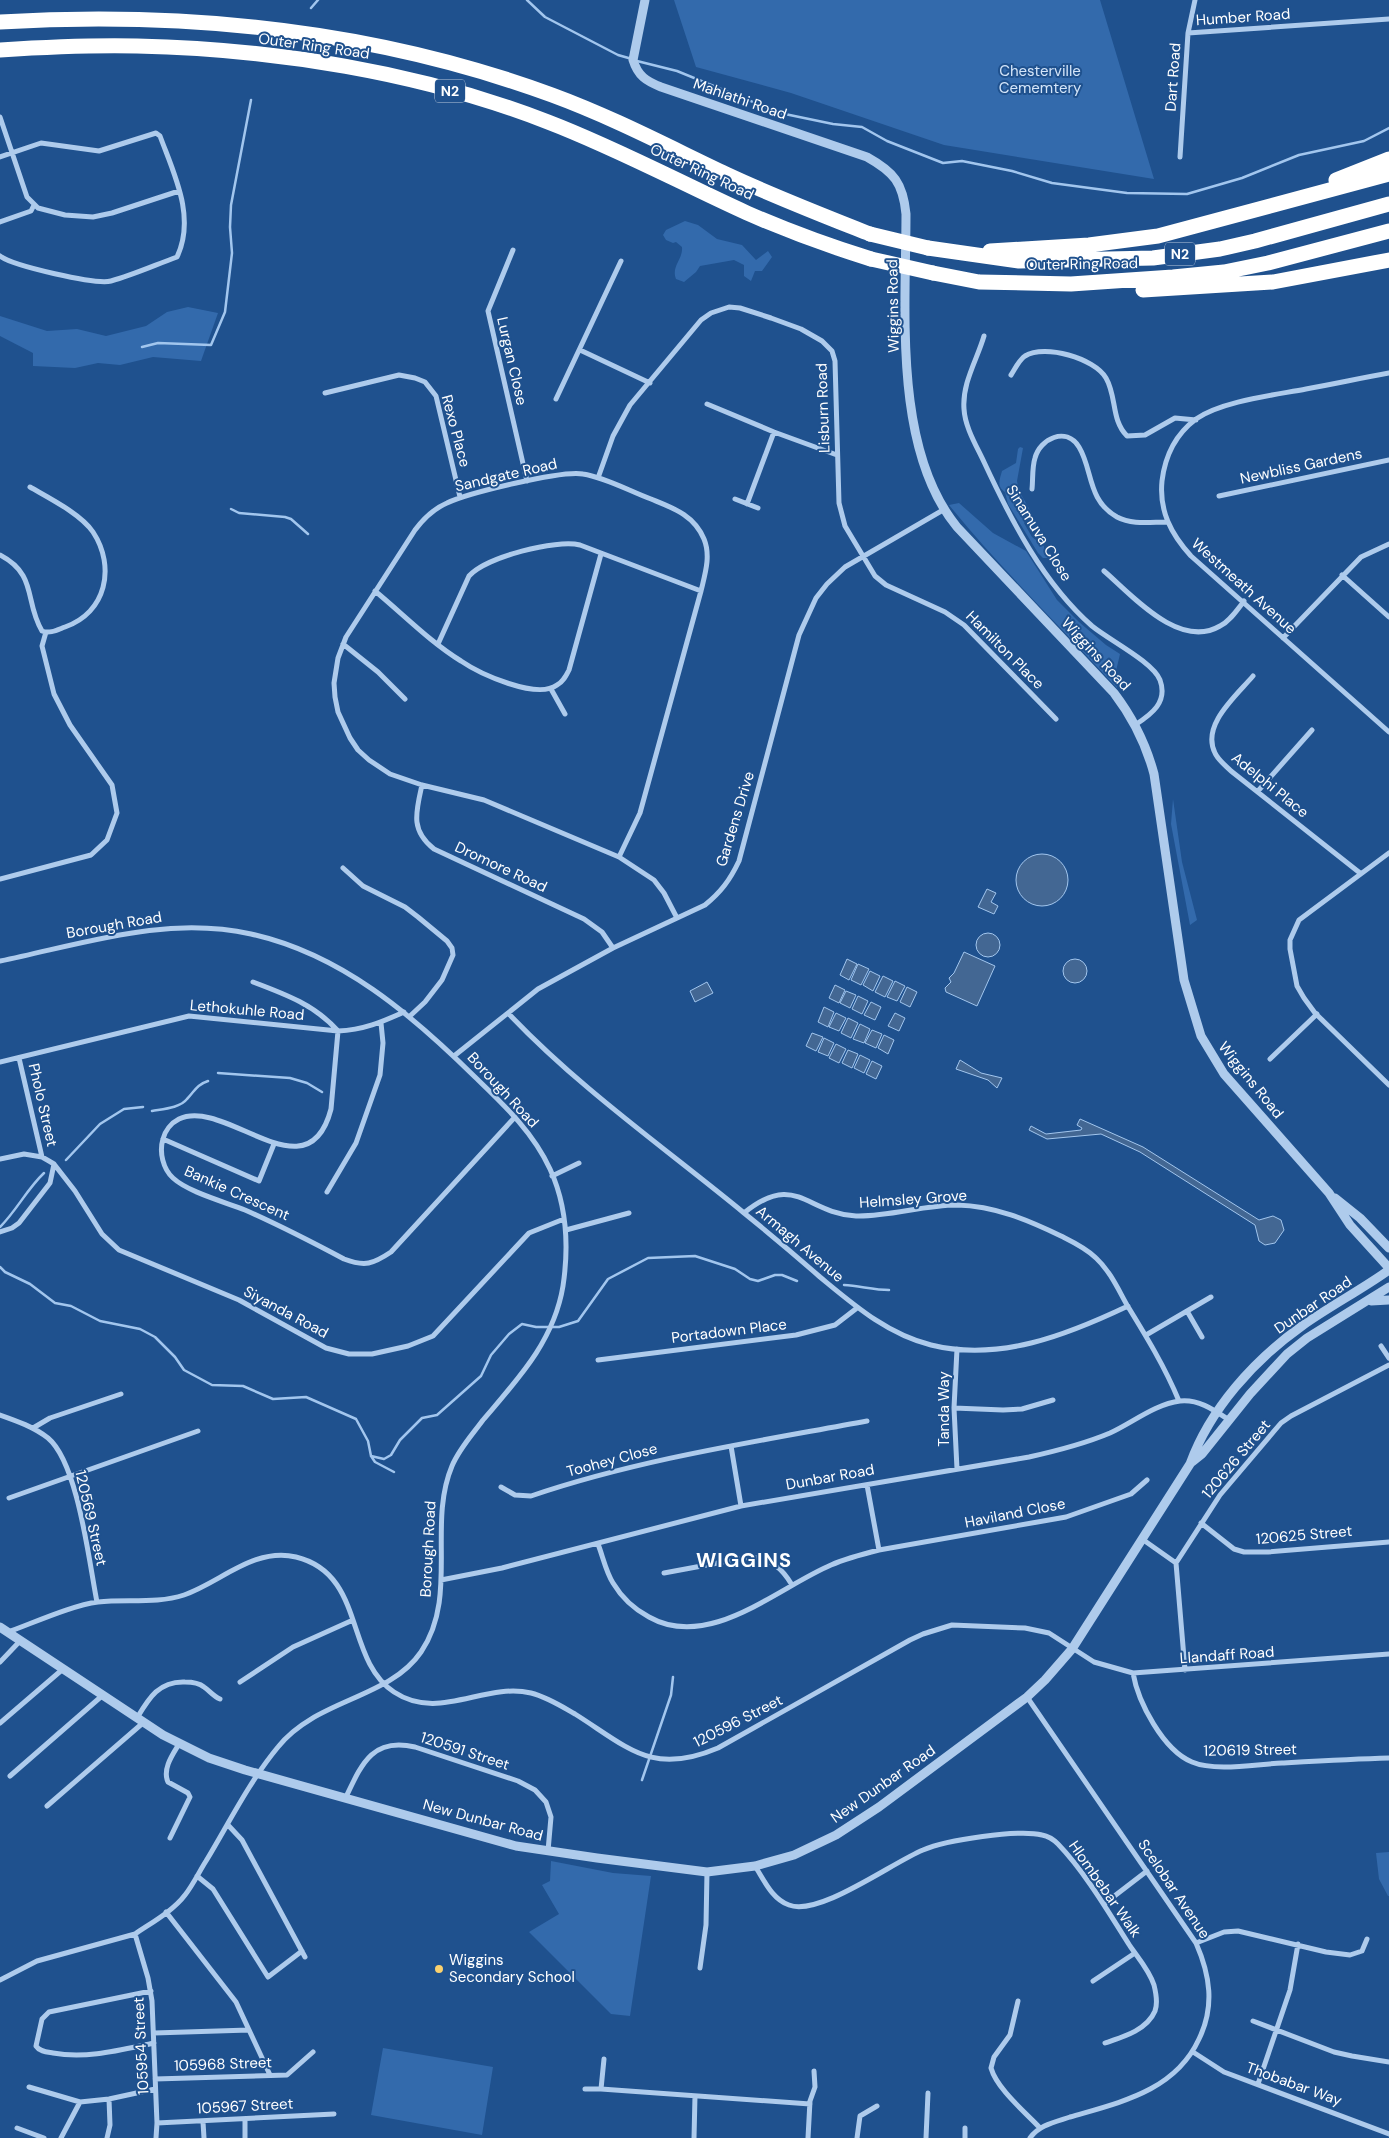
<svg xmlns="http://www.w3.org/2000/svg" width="1389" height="2138" font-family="'DM Sans',sans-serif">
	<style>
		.green { fill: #336aac }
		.water { fill: #436793; stroke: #a2c6ee }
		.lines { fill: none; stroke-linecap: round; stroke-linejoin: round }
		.stream { stroke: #a2c6ee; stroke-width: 2.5 }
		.minor { stroke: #aecbec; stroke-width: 5 }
		.tertiary { stroke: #aecbec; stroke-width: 9 }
		.motorway { stroke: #fff; stroke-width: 15 }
		.motorway-bridge { stroke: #fff; stroke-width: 15 }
		.poi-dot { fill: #fad16e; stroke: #1f518e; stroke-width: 2 }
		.labels { text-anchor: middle; stroke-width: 4; stroke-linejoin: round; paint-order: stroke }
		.shield { fill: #1f518e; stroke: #bccbdd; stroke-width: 1 }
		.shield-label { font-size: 14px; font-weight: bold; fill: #fff }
		.street-label { font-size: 15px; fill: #fff; stroke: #1f518e }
		.park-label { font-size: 15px; fill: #d4e5f9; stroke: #1f518e }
		.poi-label { font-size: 15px; fill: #fff; stroke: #1f518e; text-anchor: start }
		.district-label { font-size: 20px; font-weight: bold; letter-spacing: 1px; fill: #fff; stroke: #1f518e }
	</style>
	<rect width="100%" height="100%" fill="#1f518e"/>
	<path class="green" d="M674 0H1100L1154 179 944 145 791 93 696 67Z
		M685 221 698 225 717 239 742 245 756 260 768 251 772 257 762 271H755L751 281 744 276V265L734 260 700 266 696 272 684 282 676 279C671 266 683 260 682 247L676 242 673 243 666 240 663 235 666 230Z
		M188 307 218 313 201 361 153 357 120 365 98 363 75 368 33 366V353L0 336V316L47 331 77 329 106 336 146 326 167 312Z
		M1020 447 1023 448 1017 481 1019 491 1031 512 1024 523 1032 537 1044 546V550L1049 556 1047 558H1043L1038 553 1008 504 1005 492C996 486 1000 479 1002 471L1016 463 1018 449Z
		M959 503 993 533 1026 551 1057 600 1079 622 1106 645 1120 654 1116 671 1117 688C1061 627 1001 569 949 505Z
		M1173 799 1182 862 1197 920 1190 925 1171 824Z
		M1389 1852V1896H1388L1379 1879 1376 1853Z
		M551 1861 613 1873 651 1876 630 2016 611 2014 529 1932 559 1914 542 1885 550 1881Z
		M383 2048 493 2067 482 2135 371 2115Z"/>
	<path class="water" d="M1016 880a26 26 0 1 1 52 0a26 26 0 1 1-52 0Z
		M987 889 996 893 991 902 998 906 994 914 978 907Z
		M976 945a12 12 0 1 1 24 0a12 12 0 1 1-24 0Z
		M964 952 995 966 977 1006 946 992 945 988 951 982 949 978 954 973Z
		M847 959 857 964 849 980 840 975Z
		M1063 971a12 12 0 1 1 24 0a12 12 0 1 1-24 0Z
		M858 964 869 969 861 985 851 980Z
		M870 971 880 976 873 991 863 985Z
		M883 976 893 981 885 997 875 992Z
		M895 981 905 986 897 1001 887 997Z
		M707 982 713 993 695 1002 690 991Z
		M835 985 845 990 839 1003 829 998Z
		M907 987 917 992 910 1007 900 1002Z
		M846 991 856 995 850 1008 840 1003Z
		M858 996 868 1001 862 1014 852 1009Z
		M871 1002 881 1007 875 1020 864 1015Z
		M824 1007 834 1012 828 1027 818 1022Z
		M836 1013 846 1018 839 1031 829 1027Z
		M895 1013 905 1018 899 1031 888 1026Z
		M848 1018 858 1023 851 1038 841 1033Z
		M860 1024 870 1029 864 1043 853 1039Z
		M872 1030 882 1034 876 1048 865 1043Z
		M812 1033 823 1037 816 1051 806 1046Z
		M884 1035 894 1040 888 1054 878 1048Z
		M824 1038 834 1043 828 1056 818 1052Z
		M836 1044 846 1049 839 1063 829 1058Z
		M848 1050 858 1054 852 1068 842 1063Z
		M860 1055 870 1060 864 1073 854 1068Z
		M960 1060 981 1073 1002 1078 997 1088 988 1080 956 1069Z
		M872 1061 882 1066 876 1079 866 1074Z
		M1080 1119 1143 1147 1259 1220 1273 1216 1281 1220 1284 1230 1275 1243 1265 1245 1259 1241 1255 1225 1140 1152 1101 1134 1047 1139 1029 1130 1031 1126 1046 1134 1081 1130 1082 1128 1077 1125Z"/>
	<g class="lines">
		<path class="stream" d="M527 0 545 17 618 55 632 59
			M311 8 318 0
			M637 61 677 71 780 113 833 124 862 127 887 141 943 163 962 161 1012 171 1052 183 1127 193 1187 194 1242 178 1299 155 1364 141 1389 128
			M142 347 158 343 211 345 225 312 232 253 230 227 231 205 251 100
			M231 509 239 513 285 517 291 519 308 534
			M218 1073 290 1078 307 1083 322 1092
			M152 1111C163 1109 180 1108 187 1099 195 1091 196 1085 208 1081
			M66 1160 100 1124 124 1109 143 1107
			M0 1227C17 1210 27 1189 44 1173
			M0 1267 5 1272 30 1284 55 1303 71 1306 100 1321 140 1329 155 1337 175 1357 184 1370 212 1385 243 1386 273 1399 306 1397 356 1419 368 1441 371 1456 384 1459 391 1455 400 1440 422 1418 437 1415 481 1376 491 1355 509 1334 522 1324 536 1327H559L578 1321 608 1279 648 1258 695 1256 735 1269 750 1279 758 1281 775 1275H782L797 1281
			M844 1285C860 1286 874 1290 889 1290
			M371 1456 375 1462 394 1472
			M642 1780 671 1695 673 1677"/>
		<path class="minor" d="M1188 33 1389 19
			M0 117 27 197 38 208 65 215 93 217 112 213 179 191
			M0 157 41 143 99 151 156 133 160 136C174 174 196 217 177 257 155 265 133 275 111 281 96 285 13 266 0 256
			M1180 157 1188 33 1195 0
			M0 222 31 211 34 205
			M513 250 488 311 527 481
			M984 336C977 360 962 383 964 409 965 427 976 445 984 462 1011 520 1043 583 1092 626 1109 640 1153 662 1160 680 1168 702 1152 714 1135 725
			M580 350 650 383
			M1389 373C1361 378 1334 384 1306 389 1275 395 1222 401 1196 419 1176 434 1165 456 1162 481 1159 511 1171 534 1191 556L1389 732
			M1011 375C1015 369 1019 360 1025 356 1045 344 1094 358 1106 378 1117 397 1111 420 1127 436L1145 435 1175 418 1196 420
			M325 393 399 375 415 378 425 382 436 396 460 497
			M556 399 621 261
			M707 404 774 432 837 455
			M598 478 613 436 630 405 701 320 711 313 729 307 740 308 771 318 801 329 822 341 832 351 835 361 839 503 845 526 875 576 886 585 945 612 964 625 1056 719
			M1032 489C1033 480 1032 467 1035 458 1040 439 1066 426 1079 447 1093 470 1087 500 1117 517 1132 525 1150 522 1167 522
			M1219 496 1389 460
			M735 499 758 508
			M747 504 774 432
			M0 555C38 575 24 601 42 631 50 634 57 630 65 627 106 613 116 567 93 532 81 514 49 498 30 487
			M1104 571C1132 595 1179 650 1220 626 1230 621 1237 610 1244 601
			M1342 575 1389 617
			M375 591C403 614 430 642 461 661 480 674 537 700 557 685 563 682 566 676 569 670L601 554
			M1283 638 1361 557 1389 544
			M343 644 378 672 405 699
			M438 644 469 576C486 557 556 539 580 545L701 591
			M1253 676C1236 696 1201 725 1215 753 1218 760 1225 765 1231 771L1360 873
			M551 689 565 714
			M422 785C416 812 410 830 434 849L584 919 602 932 613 948
			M1258 791 1312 730
			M1389 853 1299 920 1290 940V949L1297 986 1304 998 1315 1013 1389 1085
			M619 857 640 813 701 591C705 574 711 556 704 539 694 515 673 508 651 499 629 491 607 478 583 474 562 470 468 493 447 503 433 509 424 518 415 530L346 637 338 658 334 683 335 697 338 712 350 738 358 750 369 760 390 774 422 785 484 800 619 857 654 880 664 893 677 918
			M343 868 363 886 405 907 418 917 447 941 452 948 453 955 442 980 425 1002 410 1016
			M0 879 91 855 107 840 117 813 112 785 70 725 54 694 42 646 46 632
			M0 961C83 944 165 915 251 934 341 954 411 1014 475 1077 504 1105 533 1132 550 1169 567 1206 569 1246 563 1286 554 1341 518 1379 483 1420 472 1435 459 1449 452 1466 427 1525 459 1596 421 1652 389 1699 316 1699 278 1747 249 1782 229 1823 206 1861 199 1872 193 1885 185 1895 173 1911 151 1923 135 1934
			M253 982C285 994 315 1005 338 1031L331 1109C308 1198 226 1097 179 1119 171 1123 165 1131 163 1139 159 1152 163 1169 173 1178 188 1192 225 1202 245 1210 279 1225 312 1242 344 1259 365 1267 373 1264 391 1252L515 1117
			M508 1013C579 1088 665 1148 744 1213 770 1234 795 1255 820 1277 854 1305 887 1334 931 1345 999 1362 1067 1335 1128 1306
			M454 1056 538 989 613 948 705 905C721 892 730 880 739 861L799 635 816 598 827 584 845 567 943 510
			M19 1058 42 1157
			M1270 1059 1317 1014
			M0 1062 189 1016 338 1031C363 1030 382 1022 404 1012
			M163 1139 259 1181 274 1144
			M0 1159 24 1154 42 1157 49 1161 54 1164 75 1191 102 1234 119 1250 239 1300 326 1348 349 1354H372L408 1346 433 1336 529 1233 564 1219
			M552 1176 579 1163
			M327 1192 356 1143 380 1075 383 1043 381 1023
			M744 1213C796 1171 805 1213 856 1216 889 1217 923 1205 957 1205 995 1206 1028 1220 1061 1236 1073 1242 1086 1248 1096 1258 1110 1271 1118 1289 1127 1305 1146 1336 1165 1367 1179 1401
			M566 1230 629 1213
			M0 1232 12 1228 19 1223 50 1183 54 1164
			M1187 1311 1202 1337
			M1146 1335 1211 1297
			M1381 1346 1389 1358
			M957 1349 954 1408 957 1469
			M598 1360 796 1335 835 1325 857 1308
			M954 1408 1003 1410 1022 1409 1053 1400
			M0 1415C17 1421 34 1427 48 1438 78 1463 89 1562 97 1602
			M33 1428 50 1418 121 1394
			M731 1446 741 1506
			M867 1485 879 1550
			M501 1487 515 1495 531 1496C640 1459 754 1442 867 1421
			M9 1498 198 1431
			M1201 1523 1234 1549 1244 1552H1268L1389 1542
			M1142 1539 1176 1563 1185 1670
			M598 1544C603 1557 606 1572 613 1583 622 1598 634 1609 649 1617 709 1651 777 1588 831 1565 847 1558 863 1554 879 1550L1066 1517 1131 1494 1147 1480
			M1176 1563 1220 1495 1281 1423 1291 1416 1389 1365
			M664 1573 750 1557C770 1558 782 1568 792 1585
			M441 1580 502 1568 741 1506 1029 1457C1056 1451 1084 1444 1110 1433 1132 1423 1155 1404 1180 1401 1199 1399 1214 1410 1229 1420
			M8 1632C33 1623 73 1605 98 1602 127 1599 157 1604 184 1595 221 1582 254 1547 296 1557 366 1574 344 1659 394 1692 439 1722 484 1682 531 1693 547 1697 561 1706 575 1714 629 1748 652 1776 718 1748L910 1640 923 1634 952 1625 1025 1628 1049 1633 1094 1662 1133 1673 1389 1654
			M0 1662 21 1640
			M1133 1673C1138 1702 1163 1750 1192 1762 1215 1772 1257 1764 1282 1763 1318 1761 1353 1759 1389 1758
			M240 1682 293 1647 353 1620
			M1027 1697 1196 1943C1210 1975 1215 2006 1199 2039 1175 2091 1121 2102 1070 2117 1055 2122 1039 2125 1030 2138
			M137 1718C149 1698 159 1681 185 1682 191 1682 199 1683 204 1687 210 1691 213 1696 220 1699
			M0 1723 63 1669
			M10 1776 103 1695
			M346 1797C362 1763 373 1737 415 1747L518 1781 535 1790 546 1802 551 1817 548 1851
			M47 1806 144 1722
			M228 1825 242 1840 305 1957
			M170 1838 190 1797 188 1793 168 1782C162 1769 173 1754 179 1744
			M755 1866C764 1880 772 1899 789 1905 819 1917 893 1862 923 1850 946 1840 1019 1829 1042 1835 1048 1836 1054 1840 1058 1844 1085 1872 1109 1913 1130 1946 1139 1959 1149 1970 1154 1985 1156 1993 1158 2003 1155 2011 1147 2030 1123 2037 1105 2043
			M197 1876 213 1889 268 1977 302 1951
			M1104 1904 1147 1871
			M166 1912 236 2002 270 2075
			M1196 1943 1224 1932 1238 1931 1326 1952 1350 1955 1362 1951 1367 1939
			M700 1968 706 1925 707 1872
			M0 1980 37 1961 135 1934 148 1978 152 2001 157 2123 156 2138
			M1093 1981 1135 1953
			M151 1991 49 2012 42 2019 36 2046C40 2052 47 2052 53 2053 87 2059 120 2050 154 2043
			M1018 2001 1010 2035 994 2057 991 2068C997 2089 1025 2112 1040 2128
			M1253 2021 1334 2052 1352 2056 1389 2062
			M154 2033 249 2030
			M1193 2052 1224 2072 1389 2134
			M604 2059 601 2089 810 2104
			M155 2079 287 2075 313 2052
			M1258 2084 1290 1990 1298 1944
			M29 2087 80 2102 109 2099 155 2089
			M585 2089H601
			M245 2119V2138
			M203 2122 204 2138
			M157 2123 334 2114
			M17 2128 44 2138
			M61 2138 80 2102
			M107 2138 110 2125 109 2099
			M694 2138 695 2096
			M808 2138 810 2101 815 2087 814 2071
			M857 2138 860 2116 877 2106
			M926 2138 928 2093
			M965 2138V2128"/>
		<path class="tertiary" d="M645 0 633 60C638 76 646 81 661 87L867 157C894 172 903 183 906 214 906 310 893 449 957 527L1114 693C1133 718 1146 744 1154 774L1184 980 1201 1036 1224 1074 1329 1193 1350 1225 1389 1268
			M1335 1198 1360 1218 1389 1248
			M1371 1301 1389 1300
			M1192 1462 1202 1454 1250 1394 1287 1354 1307 1338 1389 1287
			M0 1627 163 1735 209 1758 245 1770 516 1846 597 1858 707 1872 755 1866 794 1855 836 1835 879 1807 1027 1697 1045 1680 1072 1649 1190 1464C1210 1409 1254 1360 1302 1326 1330 1306 1361 1290 1389 1270"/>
		<path class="motorway" d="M0 22C187 11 375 30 552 95 612 117 669 147 726 174 773 196 822 215 870 234
			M0 50C46 47 91 45 137 46 274 49 420 72 548 122 616 148 681 183 747 213 788 231 829 246 871 259
			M1336 180 1389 159
			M928 248 1019 261 1153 258 1220 249 1255 241 1389 204
			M990 251 1089 245 1158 236 1389 174
			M933 273 979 282 1071 284 1173 277 1224 272 1268 263 1389 231
			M1143 290 1273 282 1389 260"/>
		<path class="motorway-bridge" d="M870 234 928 248
			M871 259 933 273"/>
	</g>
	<circle class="poi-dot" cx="439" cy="1969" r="5"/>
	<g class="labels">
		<g class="shield">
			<rect x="435" y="79.5" width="30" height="23" rx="4"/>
			<rect x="1165" y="242.5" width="30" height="23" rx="4"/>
		</g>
		<g class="shield-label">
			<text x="450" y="96">N2</text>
			<text x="1180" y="259">N2</text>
		</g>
		<g class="street-label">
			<text transform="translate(1243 17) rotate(-4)" y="5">Humber Road</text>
			<text transform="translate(314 46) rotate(8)" y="5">Outer Ring Road</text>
			<text transform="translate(1173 77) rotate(-86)" y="5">Dart Road</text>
			<text transform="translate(740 99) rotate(19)" y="5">Mahlathi Road</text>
			<text transform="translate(702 172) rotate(25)" y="5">Outer Ring Road</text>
			<text transform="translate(1082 264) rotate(-1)" y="5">Outer Ring Road</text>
			<text transform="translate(893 306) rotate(-91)" y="5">Wiggins Road</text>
			<text transform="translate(512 361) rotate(77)" y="5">Lurgan Close</text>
			<text transform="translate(823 408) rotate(-92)" y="5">Lisburn Road</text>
			<text transform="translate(456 431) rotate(75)" y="5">Rexo Place</text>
			<text transform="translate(1301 466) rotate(-12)" y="5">Newbliss Gardens</text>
			<text transform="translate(506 475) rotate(-13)" y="5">Sandgate Road</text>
			<text transform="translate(1039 533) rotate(58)" y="5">Sinamuva Close</text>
			<text transform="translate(1244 586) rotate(42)" y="5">Westmeath Avenue</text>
			<text transform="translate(1005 650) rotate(45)" y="5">Hamilton Place</text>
			<text transform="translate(1096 654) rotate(47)" y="5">Wiggins Road</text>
			<text transform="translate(1270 785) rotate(39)" y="5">Adelphi Place</text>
			<text transform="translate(735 819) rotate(-73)" y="5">Gardens Drive</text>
			<text transform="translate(501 867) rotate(25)" y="5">Dromore Road</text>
			<text transform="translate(114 925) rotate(-10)" y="5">Borough Road</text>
			<text transform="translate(247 1010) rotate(5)" y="5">Lethokuhle Road</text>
			<text transform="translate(1251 1080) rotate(51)" y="5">Wiggins Road</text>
			<text transform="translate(503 1090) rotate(47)" y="5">Borough Road</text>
			<text transform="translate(43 1105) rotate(77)" y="5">Pholo Street</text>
			<text transform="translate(237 1193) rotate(24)" y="5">Bankie Crescent</text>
			<text transform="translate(913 1199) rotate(-4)" y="5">Helmsley Grove</text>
			<text transform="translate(800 1244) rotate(40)" y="5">Armagh Avenue</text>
			<text transform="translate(1313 1305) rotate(-34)" y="5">Dunbar Road</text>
			<text transform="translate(286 1312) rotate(28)" y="5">Siyanda Road</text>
			<text transform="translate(729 1331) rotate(-7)" y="5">Portadown Place</text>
			<text transform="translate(944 1409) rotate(-90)" y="5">Tanda Way</text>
			<text transform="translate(1236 1459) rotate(-50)" y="5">120626 Street</text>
			<text transform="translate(612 1460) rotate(-15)" y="5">Toohey Close</text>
			<text transform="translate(830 1477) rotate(-10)" y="5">Dunbar Road</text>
			<text transform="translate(1015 1513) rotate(-11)" y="5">Haviland Close</text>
			<text transform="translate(91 1518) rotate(77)" y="5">120569 Street</text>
			<text transform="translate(1304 1535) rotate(-5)" y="5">120625 Street</text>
			<text transform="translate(428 1549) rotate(-87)" y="5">Borough Road</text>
			<text transform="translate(1227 1655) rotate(-4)" y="5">Llandaff Road</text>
			<text transform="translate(738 1721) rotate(-27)" y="5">120596 Street</text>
			<text transform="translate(1250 1750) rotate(-1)" y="5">120619 Street</text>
			<text transform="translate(465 1751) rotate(18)" y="5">120591 Street</text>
			<text transform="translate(883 1784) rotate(-35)" y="5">New Dunbar Road</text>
			<text transform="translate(483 1820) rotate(15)" y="5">New Dunbar Road</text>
			<text transform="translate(1105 1889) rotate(55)" y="5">Hlombebar Walk</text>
			<text transform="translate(1174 1889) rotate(56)" y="5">Scelobar Avenue</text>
			<text transform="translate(141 2046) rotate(-93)" y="5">105954 Street</text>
			<text transform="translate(223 2064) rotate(-2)" y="5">105968 Street</text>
			<text transform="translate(1294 2084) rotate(20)" y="5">Thobabar Way</text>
			<text transform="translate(245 2106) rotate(-3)" y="5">105967 Street</text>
		</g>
		<g class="park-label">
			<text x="1040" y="76">Chesterville<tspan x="1040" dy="17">Cememtery</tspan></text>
		</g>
		<g class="poi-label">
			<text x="449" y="1965">Wiggins<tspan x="449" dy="17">Secondary School</tspan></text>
		</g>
		<g class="district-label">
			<text x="744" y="1567">WIGGINS</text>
		</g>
	</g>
</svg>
